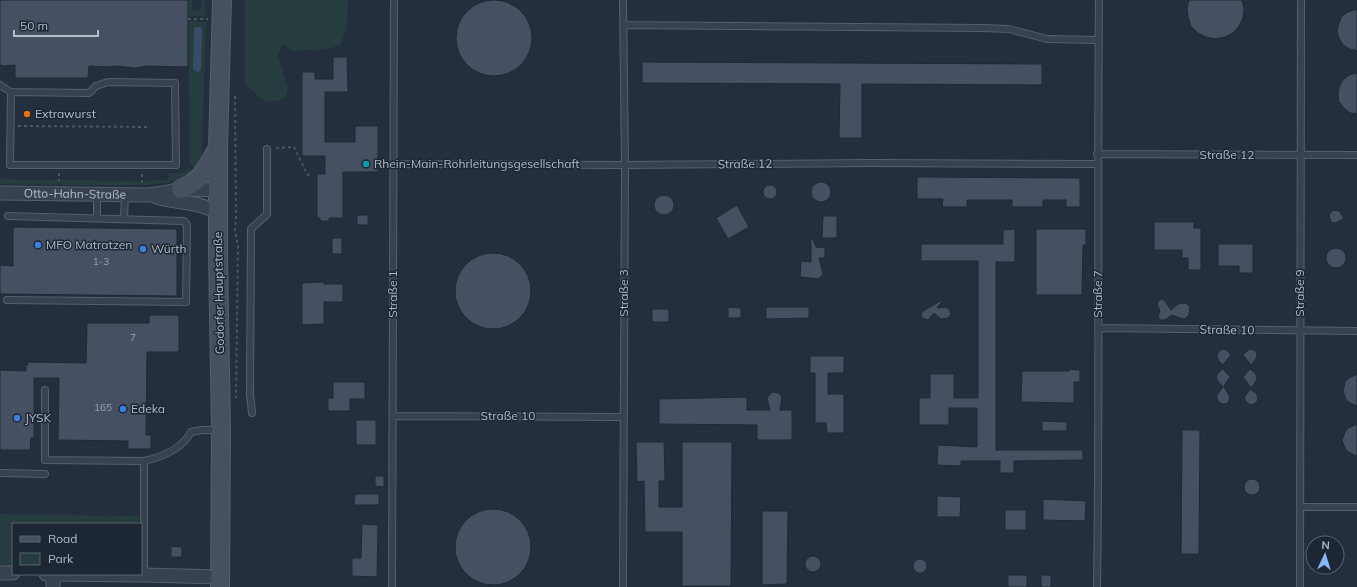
<svg xmlns="http://www.w3.org/2000/svg" width="1357" height="587" font-family="Mulish,sans-serif">
	<style>
		.green { fill: #263c3f }
		.water { fill: #394c67 }
		.building { fill: #455162; stroke: #1f2835 }
		.lines { fill: none; stroke-linecap: round; stroke-linejoin: round }
		.service-casing { stroke: #565f6c; stroke-width: 8 }
		.minor-casing { stroke: #565f6c; stroke-width: 15 }
		.secondary-casing { stroke: #565f6c; stroke-width: 20 }
		.path { stroke: #44595c; stroke-width: 2; stroke-dasharray: 3 3; stroke-linecap: butt }
		.service { stroke: #38414e; stroke-width: 6 }
		.minor { stroke: #38414e; stroke-width: 13 }
		.secondary { stroke: #465061; stroke-width: 18 }
		.food-dot { fill: #e8710a; stroke: #1d2633; stroke-width: 1.5 }
		.culture-dot { fill: #0f9aa8; stroke: #1d2633; stroke-width: 1.5 }
		.shop-dot { fill: #3f7fe0; stroke: #1d2633; stroke-width: 1.5 }
		.labels { text-anchor: middle; stroke-width: 3; stroke-linejoin: round; paint-order: stroke }
		.number-label { font-size: 10px; fill: #98a1af }
		.poi-label { font-size: 12px; fill: #b4bcc9; stroke: #1d2633; text-anchor: start }
		.street-label { font-size: 12px; fill: #b4bcc9; stroke: #1d2633 }
	</style>
	<rect width="100%" height="100%" fill="#242f3e"/>
	<path class="green" d="M188 0H192L193 10 199 11 202 7V0H205V16H188Z
		M245 0H348L347 29 340 45 328 49 292 51 282 44 278 56 288 88 286 96C268 109 258 96 245 84Z
		M188 21 206 22 202 149 201 161 196 168 190 165Z
		M188 168 193 171C182 184 159 183 144 185V181L168 180 169 173H178L187 171Z
		M0 179 58 180 57 185 0 184Z
		M61 180 141 181V185H61Z
		M0 514 138 516V524H13V567H0Z"/>
	<path class="water" d="M198 27H201L202 30 201 68V70L198 72 194 70 193 68 194 28Z"/>
	<path class="building" d="M456 38a38 38 0 1 1 76 0a38 38 0 1 1-76 0Z
		M0 0H188V67L147 66 136 68 115 66 109 67 89 66 88 78H15V65L3 66 0 65Z
		M1189 0H1242L1244 8 1243 18 1239 26 1233 33 1225 37 1215 39 1206 37 1198 33 1191 26 1188 17 1187 7Z
		M1357 9V51L1350 49 1343 45 1339 38 1337 31 1339 23 1342 16 1348 12Z
		M333 57H347L348 92H325V142H355V126H378V172H343V218H329V221H320V218H317V174H325V156H302V72H315V79H333Z
		M642 62 1042 64V85L862 84V138H839L840 84 642 83Z
		M1357 73V114L1350 113 1344 108 1339 102 1338 94 1339 87 1343 80 1349 75Z
		M917 177 1080 178V207H1066V200H1043V207H1012V200H967V207H942L943 199H917Z
		M811 192a10 10 0 1 1 20 0a10 10 0 1 1-20 0Z
		M763 192a7 7 0 1 1 14 0a7 7 0 1 1-14 0Z
		M654 205a10 10 0 1 1 20 0a10 10 0 1 1-20 0Z
		M737 205 749 227 728 239 716 218Z
		M1333 210 1339 211 1344 218 1336 223 1331 222 1329 215Z
		M357 215H368V225H357Z
		M823 216H837V238H822Z
		M1154 222H1194V228H1201V270H1188V258H1182V250H1154Z
		M13 227 177 229V296L0 294V265L13 266Z
		M1015 229V262H996V450H1083V460L1014 461V473H1000V461H961V466L937 465 938 445 977 447V408H949V425H919V398H930V374H954V398H978V261H921V244H1003V230Z
		M1036 229H1086V245H1083L1082 295H1036Z
		M332 238H342V254H332Z
		M811 239H813L816 247 825 248V258H819L823 274 821 277 818 279 800 277 801 261 811 262Z
		M1218 244H1253V273H1239V266H1218Z
		M1326 258a10 10 0 1 1 20 0a10 10 0 1 1-20 0Z
		M455 291a38 38 0 1 1 76 0a38 38 0 1 1-76 0Z
		M324 282V284H343V302H324V324L302 325V283Z
		M944 299 937 308 945 307 949 309 951 314 948 318 941 319 934 313 928 320 922 318 921 314 923 311Z
		M1162 299 1165 301 1171 310 1178 304 1186 303 1190 307 1189 315 1185 319H1183L1172 315 1165 320H1160L1158 316 1160 311 1157 304 1159 300Z
		M728 307 741 308V318H728Z
		M766 307H809V318L766 319Z
		M652 309H669V322H652Z
		M149 315H179V352H147L146 435H151V449H128V441L58 440 59 378H34V438H31L30 450H0V370L26 371V365H28V362L86 363 87 323H149Z
		M1224 349 1228 351 1231 355 1223 365 1218 360 1217 355 1220 350Z
		M1250 349 1256 351 1257 355 1256 359 1251 365 1243 355 1246 352Z
		M810 356H844V373H828V394H844V433H827L826 423H815V373H810Z
		M1069 369 1080 370V382H1074V403L1021 402 1022 371H1069Z
		M1223 369 1230 377 1224 386 1230 398 1228 403 1224 404 1220 403 1217 399V395L1223 387 1218 381 1216 377 1218 373Z
		M1250 369 1255 373 1257 377 1256 381 1251 388 1243 377Z
		M1357 374V406L1350 403 1346 400 1343 391 1345 382 1349 378Z
		M333 382H365V399H350V411H328V398H333Z
		M1250 389 1256 393 1258 397 1257 402 1252 405 1247 403 1244 398Z
		M772 392 779 393 782 397 780 410H792V440H757V425L659 424V399L747 397V410H770L767 398Z
		M356 420H376V445H356Z
		M1042 421 1067 422V431H1042Z
		M1357 424V456L1350 453 1346 450 1342 441 1345 432 1348 428Z
		M1182 430H1200L1199 554H1181Z
		M636 442H664L665 481H659V507H682V442H732L731 586H682V532H645L644 481 637 482Z
		M375 476H384V487L375 486Z
		M1244 487a8 8 0 1 1 16 0a8 8 0 1 1-16 0Z
		M355 494H379V505H354Z
		M937 496 961 497 960 517H937Z
		M1043 499 1086 501 1085 521 1043 520Z
		M455 547a38 38 0 1 1 76 0a38 38 0 1 1-76 0Z
		M1005 510H1026V530H1005Z
		M762 511H788L787 584 762 585Z
		M362 524 378 525 377 577 352 576V558H361Z
		M171 546 182 547V557H171Z
		M805 564a8 8 0 1 1 16 0a8 8 0 1 1-16 0Z
		M913 566a7 7 0 1 1 14 0a7 7 0 1 1-14 0Z
		M1008 575H1027V587H1008Z
		M1041 575H1051V587H1041Z"/>
	<g class="lines">
		<g class="service-casing">
			<path id="service" d="M624 25 983 28 1009 29 1047 39 1098 40
				M0 85 11 92 89 93 96 86 108 82 175 83 176 165H10L11 92
				M1097 154 1357 155
				M393 164 625 165 872 163 1097 164
				M97 218V194
				M124 219 125 194
				M7 300 186 302 187 225 184 221 8 216
				M1098 328 1357 331
				M45 390V460L144 461C162 457 182 449 191 432L202 430H220
				M252 413 250 394 251 229 267 214V149
				M393 416 623 417
				M144 461V575
				M0 473 45 474
				M1300 507H1357
				M392 587 394 0
				M623 587 625 165 623 0
				M1097 587C1100 391 1097 196 1099 0
				M1300 587 1301 0"/>
		</g>
		<g class="minor-casing">
			<g id="minor">
				<path id="s1" d="M0 193 149 195 164 193 181 189 219 190"/>
				<path d="M156 197 164 199 195 204 218 211"/>
				<path d="M0 573H13"/>
				<path d="M46 574 144 575 220 577"/>
				<path d="M53 574V587"/>
			</g>
		</g>
		<g class="secondary-casing">
			<path id="secondary" d="M181 189C202 181 207 166 218 148
				M220 587 221 430 218 256V148L222 0"/>
		</g>
		<path class="path" d="M188 19H208
			M235 96 236 217 235 230 238 246 236 398
			M18 126 149 127
			M276 148 294 147 307 174 311 177
			M142 174V183
			M59 182V172"/>
		<use href="#service" class="service"/>
		<use href="#minor" class="minor"/>
		<use href="#secondary" class="secondary"/>
	</g>
	<circle class="food-dot" cx="27" cy="114" r="4"/>
	<circle class="culture-dot" cx="366" cy="164" r="4"/>
	<g class="shop-dot">
		<circle cx="38" cy="245" r="4"/>
		<circle cx="143" cy="249" r="4"/>
		<circle cx="123" cy="409" r="4"/>
		<circle cx="17" cy="418" r="4"/>
	</g>
	<g class="labels">
		<g class="number-label">
			<text x="101" y="265">1-3</text>
			<text x="133" y="341">7</text>
			<text x="103" y="411">165</text>
		</g>
		<g class="poi-label">
			<text x="35" y="118">Extrawurst</text>
			<text x="374" y="168">Rhein-Main-Rohrleitungsgesellschaft</text>
			<text x="46" y="249">MFO Matratzen</text>
			<text x="151" y="253">Würth</text>
			<text x="131" y="413">Edeka</text>
			<text x="25" y="422">JYSK</text>
		</g>
		<g class="street-label">
			<text x="1227" y="159">Straße 12</text>
			<text transform="translate(745 164) rotate(-1)" y="4">Straße 12</text>
			<text dy="4" stroke="none"><textPath href="#s1" startOffset="75">Otto-Hahn-Straße</textPath></text>
			<text transform="translate(219 293) rotate(-91)" y="4">Godorfer Hauptstraße</text>
			<text transform="translate(624 293) rotate(-90)" y="4">Straße 3</text>
			<text transform="translate(1300 293) rotate(-90)" y="4">Straße 9</text>
			<text transform="translate(393 294) rotate(-90)" y="4">Straße 1</text>
			<text transform="translate(1098 294) rotate(-90)" y="4">Straße 7</text>
			<text transform="translate(1227 330) rotate(1)" y="4">Straße 10</text>
			<text x="508" y="420">Straße 10</text>
		</g>
	</g>
	<rect x="12" y="523" width="130" height="52" fill="#1d2633" stroke="#59626f"/>
	<rect x="20" y="536" width="20" height="6" fill="#465061" stroke="#59626f"/>
	<text x="48" y="543" font-size="12" fill="#b4bcc9">Road</text>
	<rect x="20" y="553" width="20" height="12" fill="#263c3f" stroke="#59626f"/>
	<text x="48" y="563" font-size="12" fill="#b4bcc9">Park</text>
	<g transform="translate(1325 555) rotate(4)"><circle r="19" fill="#1d2633" stroke="#59626f"/>
	<path d="M0-3L7 15L0 10L-7 15Z" fill="#8ab4f8"/>
	<text y="-6" font-size="11" font-weight="bold" text-anchor="middle" fill="#b4bcc9">N</text>
	</g>
	<path d="M14 30v6h84v-6" fill="none" stroke="#b4bcc9" stroke-width="2"/>
	<text x="20" y="30" font-size="12" fill="#b4bcc9" stroke="#1d2633" stroke-width="3" paint-order="stroke">50 m</text>
</svg>
